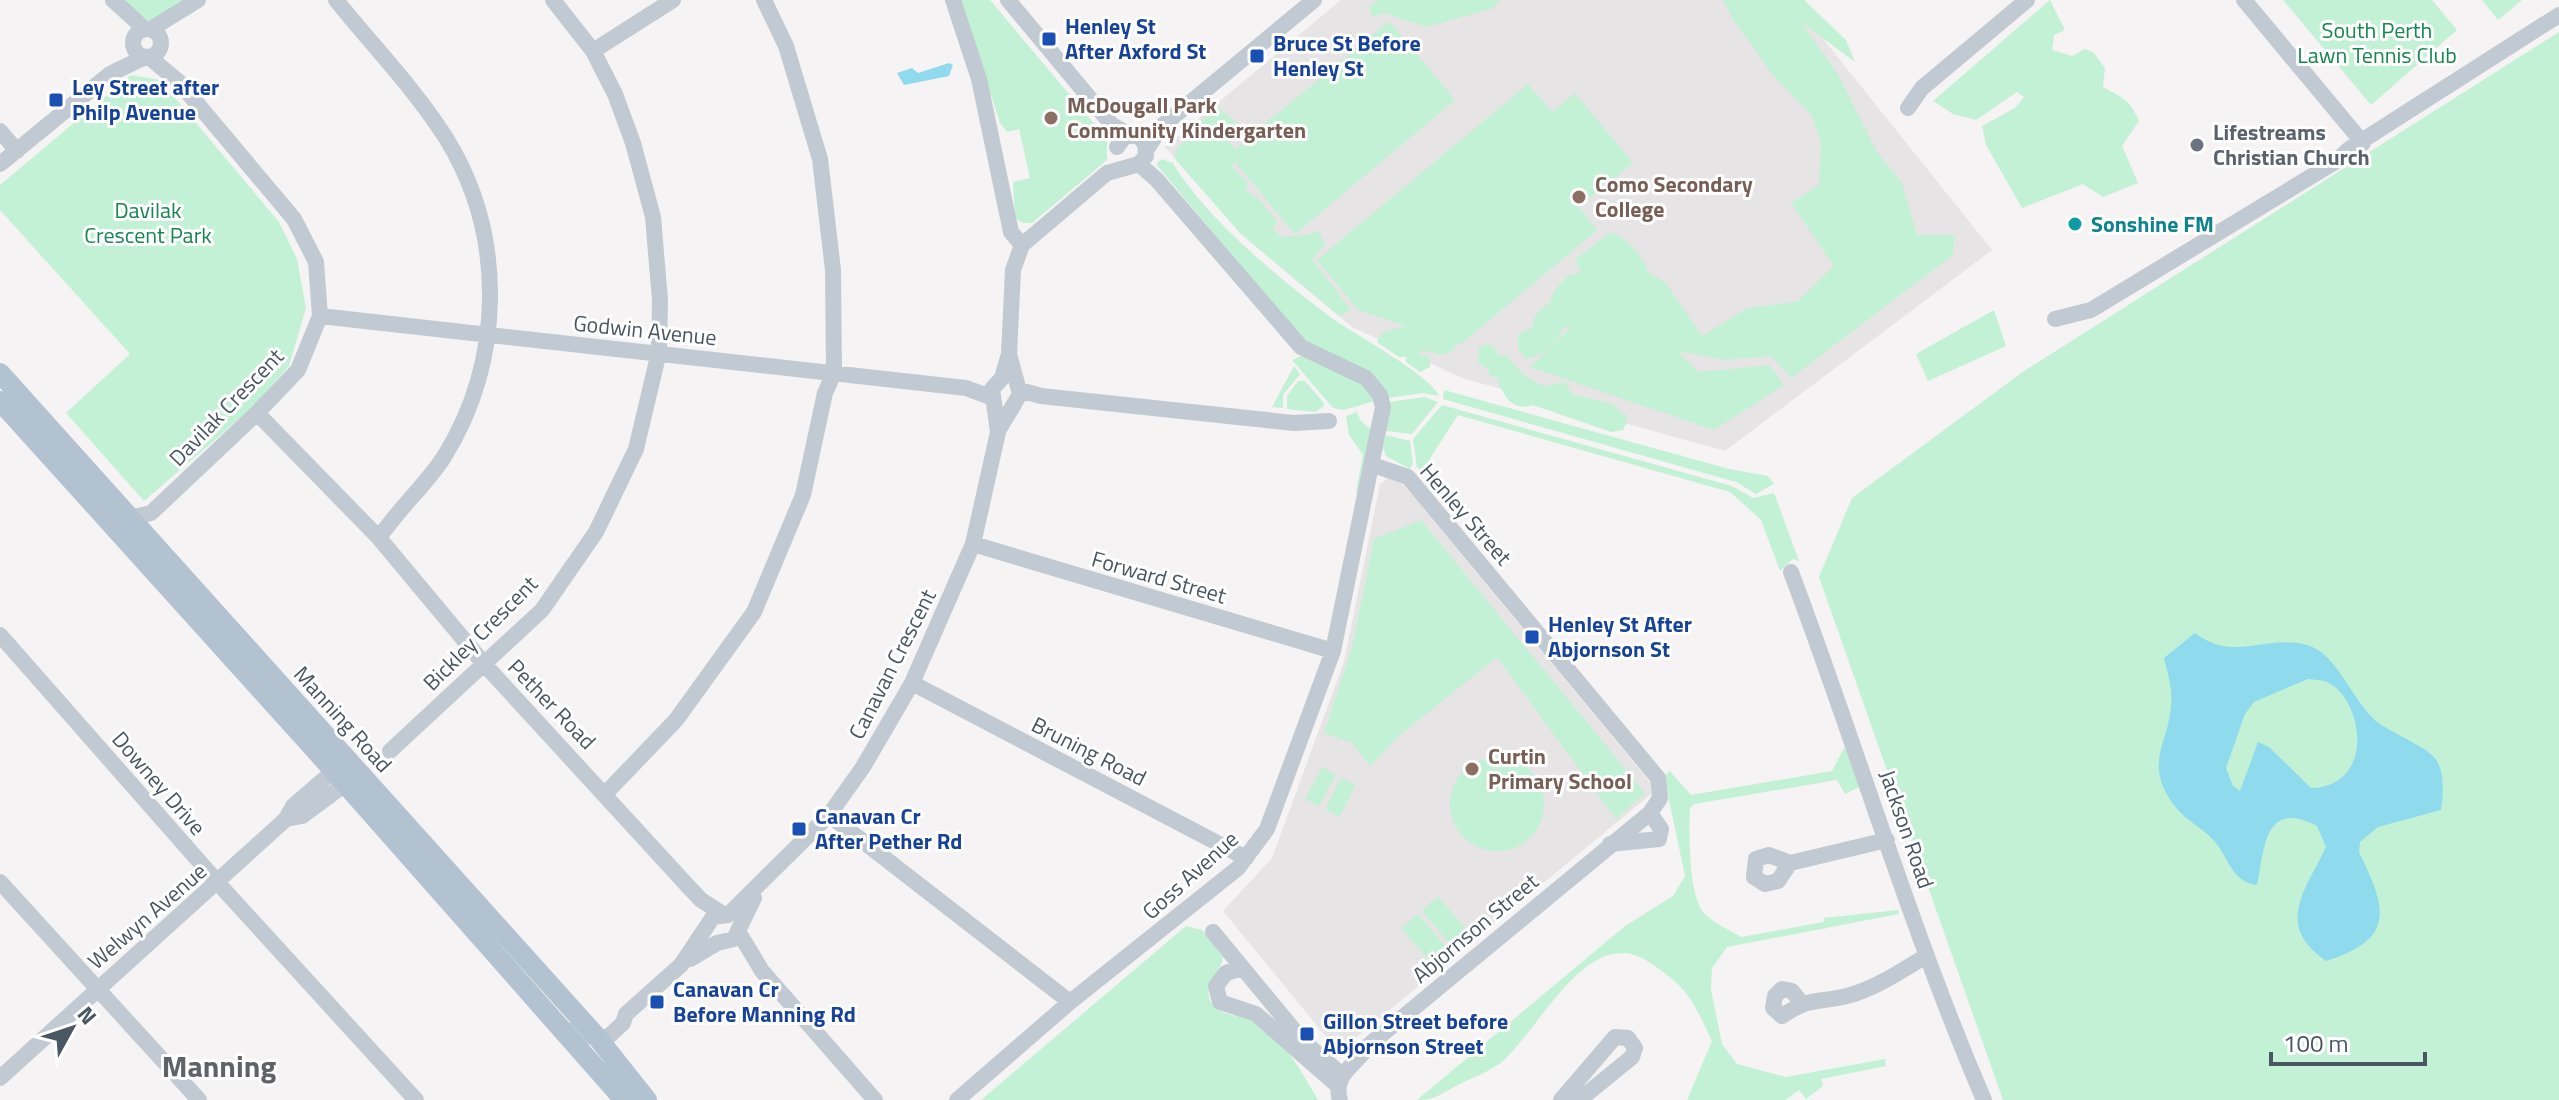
<svg xmlns="http://www.w3.org/2000/svg" width="2559" height="1100" font-family="'Titillium Web',sans-serif">
	<style>
		.education { fill: #e6e4e5 }
		.green { fill: #c3f1d5 }
		.water { fill: #90daee; fill-rule: evenodd }
		.lines { fill: none; stroke-linecap: round; stroke-linejoin: round }
		.minor { stroke: #c1cad2; stroke-width: 16 }
		.major { stroke: #b3c2d1; stroke-width: 20 }
		.transit-dot { fill: #1a4fb4; stroke: #fff; stroke-width: 3 }
		.education-dot { fill: #8d6e63; stroke: #fff; stroke-width: 3 }
		.worship-dot { fill: #6b7280; stroke: #fff; stroke-width: 3 }
		.culture-dot { fill: #0f9aa8; stroke: #fff; stroke-width: 3 }
		.labels { text-anchor: middle; stroke-width: 6; stroke-linejoin: round; paint-order: stroke }
		.transit-label { font-size: 22px; font-weight: bold; fill: #164399; stroke: #fff; text-anchor: start }
		.park-label { font-size: 22px; fill: #17864f; stroke: #fff }
		.education-label { font-size: 22px; font-weight: bold; fill: #785e54; stroke: #fff; text-anchor: start }
		.worship-label { font-size: 22px; font-weight: bold; fill: #5b616d; stroke: #fff; text-anchor: start }
		.culture-label { font-size: 22px; font-weight: bold; fill: #0d838f; stroke: #fff; text-anchor: start }
		.street-label { font-size: 22px; fill: #4a5661; stroke: #fff }
		.district-label { font-size: 30px; font-weight: bold; fill: #5f6368; stroke: #fff }
	</style>
	<rect width="100%" height="100%" fill="#f5f3f3"/>
	<path class="education" d="M1341 0H1792L1992 250 1725 451 1462 378 1352 327 1241 234 1165 147Z
		M1388 478 1397 479 1408 490 1650 782 1651 794 1346 1046 1332 1044 1223 911 1272 858 1344 662 1380 484Z"/>
	<path class="green" d="M123 0H186L149 21Z
		M960 0H990L1107 139V160L1032 223H1023L1015 218 1013 182 1030 178 1019 129 1007 132 1000 123Z
		M1378 0H1500L1493 8 1426 27 1384 13 1373 17 1369 6Z
		M1723 0H1804L1846 40 1855 62 1801 22 1837 73 1877 152 1902 183 1917 235H1955L1953 255 1791 378 1771 356 1725 360 1678 351 1698 372 1770 365 1784 385 1714 430 1530 367 1572 326 1563 327C1558 343 1542 356 1526 359L1518 349V334L1532 328 1536 314 1549 303 1554 291 1568 276 1581 272 1575 260 1611 232C1627 239 1642 254 1648 272L1665 282 1702 336 1748 308 1797 302 1834 266 1791 203 1819 185 1821 143 1812 116 1772 74 1735 22Z
		M2050 0 2065 30 2054 35 2052 50 2072 56 2085 49 2093 52 2105 68 2103 87C2122 98 2130 99 2139 121L2122 146 2138 183 2103 197 2083 184 2022 208 1986 145 1982 126 2015 108 2024 97 2017 92 1976 120 1953 114 1933 101Z
		M2283 0H2432L2457 30 2371 105Z
		M2482 0H2522L2498 20Z
		M1389 21 1455 100 1295 234 1235 162 1231 166 1248 183 1246 191 1259 199 1277 221 1273 229 1281 237 1308 235 1318 230 1325 244 1312 259 1351 310 1339 316 1241 234 1175 159 1176 149 1194 133 1193 126 1218 107 1239 125 1235 136 1227 140 1235 149Z
		M2559 32V1100H2003L1819 577 1852 498 2024 371Z
		M131 75 160 80 279 222 297 259 306 308 289 366 253 407 144 501 66 413 130 354 0 210V185Z
		M1528 84 1552 112 1575 93 1633 163 1579 207 1597 230 1461 344 1456 343 1454 350 1443 355 1420 350 1418 353 1430 357V367L1420 372 1406 362V357H1399L1377 342 1381 333 1406 326 1358 310 1317 260Z
		M1162 159 1173 163C1205 218 1284 283 1336 321 1358 336 1431 376 1439 396L1423 393 1388 398 1297 334 1156 164Z
		M1994 310 2006 346 1928 381 1916 354Z
		M1487 344 1495 347 1498 356 1506 355 1525 376 1543 386 1565 382 1572 394 1612 404 1628 418 1623 430 1611 432 1533 405C1512 412 1502 395 1497 377L1490 376 1488 369 1478 363 1479 347Z
		M1303 355 1362 382 1375 401 1344 410 1333 408 1292 360Z
		M1294 366 1300 374 1283 395V408L1272 407Z
		M1298 381H1305L1324 403 1323 407 1315 412 1287 409V396Z
		M1444 390 1729 469 1768 476 1774 484 1756 494 1736 482 1443 399Z
		M1424 397 1438 402 1412 434 1386 431 1389 402Z
		M1442 405 1732 486 1753 498 1774 493 1799 561 1793 559 1780 571 1761 520 1730 492 1458 415 1422 471 1417 467 1413 439Z
		M1357 412 1360 420 1374 432 1363 494 1356 492 1363 455 1349 435 1346 416Z
		M1386 435 1410 441 1413 463 1410 469 1386 456 1383 448Z
		M1421 520 1645 793 1616 819 1497 657 1401 734 1370 766 1352 743 1324 733 1352 647 1374 539Z
		M1845 746 1861 786 1845 794 1837 780 1694 804 1690 808C1689 832 1688 895 1704 913 1713 923 1730 930 1741 937L1824 922V918L1898 910 1899 914 1727 947 1712 968 1711 990 1722 1044 1737 1064 1786 1077 1885 1059 1886 1066 1821 1079 1823 1086 1806 1099 1799 1090 1785 1100H1687L1712 1041C1692 999 1689 989 1649 962 1590 922 1542 1025 1504 1060 1492 1071 1471 1078 1456 1086 1441 1094 1435 1100 1417 1100L1625 926 1673 896 1685 876 1664 776 1670 771 1691 795 1832 771Z
		M1450 804a47 47 0 1 1 94 0a47 47 0 1 1-94 0Z
		M1322 767 1336 775 1319 806 1305 799Z
		M1341 778 1356 785 1339 817 1325 809Z
		M1438 897 1467 930 1450 944 1422 911Z
		M1418 914 1446 947 1430 961 1401 928Z
		M1186 926 1202 930 1223 957C1222 971 1205 982 1209 997 1214 1018 1240 1013 1255 1023 1286 1041 1301 1071 1318 1100H981Z"/>
	<path class="water" d="M949 63 953 65 949 76 904 85 897 73 912 68 918 73Z
		M2195 633C2234 663 2265 634 2307 645 2337 653 2351 699 2376 721 2390 733 2428 746 2437 761 2445 776 2443 794 2441 810L2378 827 2360 842 2359 852C2387 909 2396 939 2326 961 2275 925 2304 893 2326 847L2317 826C2264 799 2265 847 2257 885 2233 882 2229 860 2216 843 2203 827 2183 820 2171 801 2145 762 2168 743 2171 707 2173 689 2168 675 2164 658ZM2308 679C2314 680 2322 680 2327 682 2364 699 2376 787 2311 788L2269 747 2258 742 2240 791 2233 786 2226 768 2245 714 2254 702Z"/>
	<g class="lines">
		<path class="minor" d="M113 0 145 29
			M336 0C372 45 415 89 446 138 506 235 504 360 444 457 425 486 398 509 379 538
			M953 0 979 79 1011 232 1022 245
			M1008 0 1112 125 1130 135
			M2244 0 2363 143
			M133 43a14 14 0 1 1 28 0a14 14 0 1 1-28 0Z
			M151 29 198 0
			M593 51 673 0
			M1908 108 1922 88 2027 0
			M0 131 17 151
			M1147 149 1162 126 1314 0
			M0 164 110 74 145 57
			M320 316 966 388 993 398
			M2055 319 2091 310 2335 162 2349 149 2559 15
			M1020 390 1041 396 1294 423 1329 421
			M257 413 379 538 485 665 686 884 701 900 723 914
			M998 431 1020 394 1009 354 1013 270 1022 245 1107 173 1139 164 1146 156 1145 143 1138 136H1125L1117 147
			M130 518 151 513 257 413 298 370 320 316 316 262 294 219 179 82 149 57
			M973 544 1333 651
			M1791 572C1857 747 1910 928 1984 1100
			M0 635 227 893 416 1100
			M912 683 1246 858
			M390 751 542 610 596 532 636 449 659 352 660 300 653 217 633 143 615 94 593 51 553 0
			M606 793 676 720 754 612 803 495 825 393 834 373 833 270 820 159 786 46 764 0
			M829 815 1070 1002
			M286 819 302 816 352 779
			M1610 844 1659 839 1661 829 1650 813
			M1790 863 1778 881 1765 884 1754 877 1756 859 1769 855 1790 863 1887 840
			M0 882 199 1100
			M738 931 762 971 875 1100
			M1213 932 1303 1041 1342 1075
			M690 959 717 943 734 939 754 898
			M1242 968 1226 973 1216 986 1220 1002 1256 1014 1337 1085
			M1801 1002 1792 991 1782 989 1775 996 1773 1008 1782 1016C1812 996 1815 1004 1847 996 1875 989 1901 971 1926 956
			M562 1028 582 1036 608 1037 623 1023 626 1014 681 965 713 917 728 915 829 815 863 767 912 683 973 544 998 432 992 389 1002 378 1009 354
			M0 1078 286 819 293 806 343 763
			M957 1100 1070 1002 1238 868 1267 829 1333 651 1383 407 1380 395 1366 378 1301 347 1157 180 1139 164
			M1340 1100C1332 1074 1357 1065 1369 1045L1650 813 1660 798 1658 778 1408 477 1373 465
			M1561 1100 1615 1037 1628 1038 1635 1048 1632 1057 1583 1097 1573 1100"/>
		<path class="major" d="M0 373 597 1037 647 1100
			M0 401 325 761 624 1100"/>
	</g>
	<g class="transit-dot">
		<rect x="1041" y="31" width="16" height="16" rx="4"/>
		<rect x="1249" y="48" width="16" height="16" rx="4"/>
		<rect x="48" y="92" width="16" height="16" rx="4"/>
		<rect x="1524" y="629" width="16" height="16" rx="4"/>
		<rect x="791" y="821" width="16" height="16" rx="4"/>
		<rect x="649" y="994" width="16" height="16" rx="4"/>
		<rect x="1299" y="1026" width="16" height="16" rx="4"/>
	</g>
	<g class="education-dot">
		<circle cx="1051" cy="118" r="8"/>
		<circle cx="1579" cy="197" r="8"/>
		<circle cx="1472" cy="769" r="8"/>
	</g>
	<circle class="worship-dot" cx="2197" cy="145" r="8"/>
	<circle class="culture-dot" cx="2075" cy="224" r="8"/>
	<g class="labels">
		<g class="transit-label">
			<text x="1065" y="34">Henley St<tspan x="1065" dy="25">After Axford St</tspan></text>
			<text x="1273" y="51">Bruce St Before<tspan x="1273" dy="25">Henley St</tspan></text>
			<text x="72" y="95">Ley Street after<tspan x="72" dy="25">Philp Avenue</tspan></text>
			<text x="1548" y="632">Henley St After<tspan x="1548" dy="25">Abjornson St</tspan></text>
			<text x="815" y="824">Canavan Cr<tspan x="815" dy="25">After Pether Rd</tspan></text>
			<text x="673" y="997">Canavan Cr<tspan x="673" dy="25">Before Manning Rd</tspan></text>
			<text x="1323" y="1029">Gillon Street before<tspan x="1323" dy="25">Abjornson Street</tspan></text>
		</g>
		<g class="park-label">
			<text x="2377" y="38">South Perth<tspan x="2377" dy="25">Lawn Tennis Club</tspan></text>
			<text x="148" y="218">Davilak<tspan x="148" dy="25">Crescent Park</tspan></text>
		</g>
		<g class="education-label">
			<text x="1067" y="113">McDougall Park<tspan x="1067" dy="25">Community Kindergarten</tspan></text>
			<text x="1595" y="192">Como Secondary<tspan x="1595" dy="25">College</tspan></text>
			<text x="1488" y="764">Curtin<tspan x="1488" dy="25">Primary School</tspan></text>
		</g>
		<g class="worship-label">
			<text x="2213" y="140">Lifestreams<tspan x="2213" dy="25">Christian Church</tspan></text>
		</g>
		<g class="culture-label">
			<text x="2091" y="232">Sonshine FM</text>
		</g>
		<g class="street-label">
			<text transform="translate(645 330) rotate(6)" y="8">Godwin Avenue</text>
			<text transform="translate(226 407) rotate(-46)" y="8">Davilak Crescent</text>
			<text transform="translate(1466 514) rotate(49)" y="8">Henley Street</text>
			<text transform="translate(1159 577) rotate(16)" y="8">Forward Street</text>
			<text transform="translate(480 633) rotate(-45)" y="8">Bickley Crescent</text>
			<text transform="translate(892 664) rotate(-63)" y="8">Canavan Crescent</text>
			<text transform="translate(552 704) rotate(46)" y="8">Pether Road</text>
			<text transform="translate(343 719) rotate(48)" y="8">Manning Road</text>
			<text transform="translate(1089 751) rotate(27)" y="8">Bruning Road</text>
			<text transform="translate(159 783) rotate(49)" y="8">Downey Drive</text>
			<text transform="translate(1907 829) rotate(71)" y="8">Jackson Road</text>
			<text transform="translate(1190 875) rotate(-42)" y="8">Goss Avenue</text>
			<text transform="translate(147 916) rotate(-41)" y="8">Welwyn Avenue</text>
			<text transform="translate(1475 928) rotate(-40)" y="8">Abjornson Street</text>
		</g>
		<g class="district-label">
			<text x="219" y="1077">Manning</text>
		</g>
	</g>
	<g transform="translate(72 1028) rotate(50)" stroke="#ffffff" stroke-width="6" paint-order="stroke">
	<path d="M0-6L14 30L0 20L-14 30Z" fill="#4a5661"/>
	<text y="-12" font-size="22" font-weight="bold" text-anchor="middle" fill="#4a5661">N</text>
	</g>
	<path d="M2271 1052v12h154v-12" fill="none" stroke="#4a5661" stroke-width="4"/>
	<text x="2283" y="1052" font-size="24" fill="#4a5661" stroke="#ffffff" stroke-width="6" paint-order="stroke">100 m</text>
</svg>
